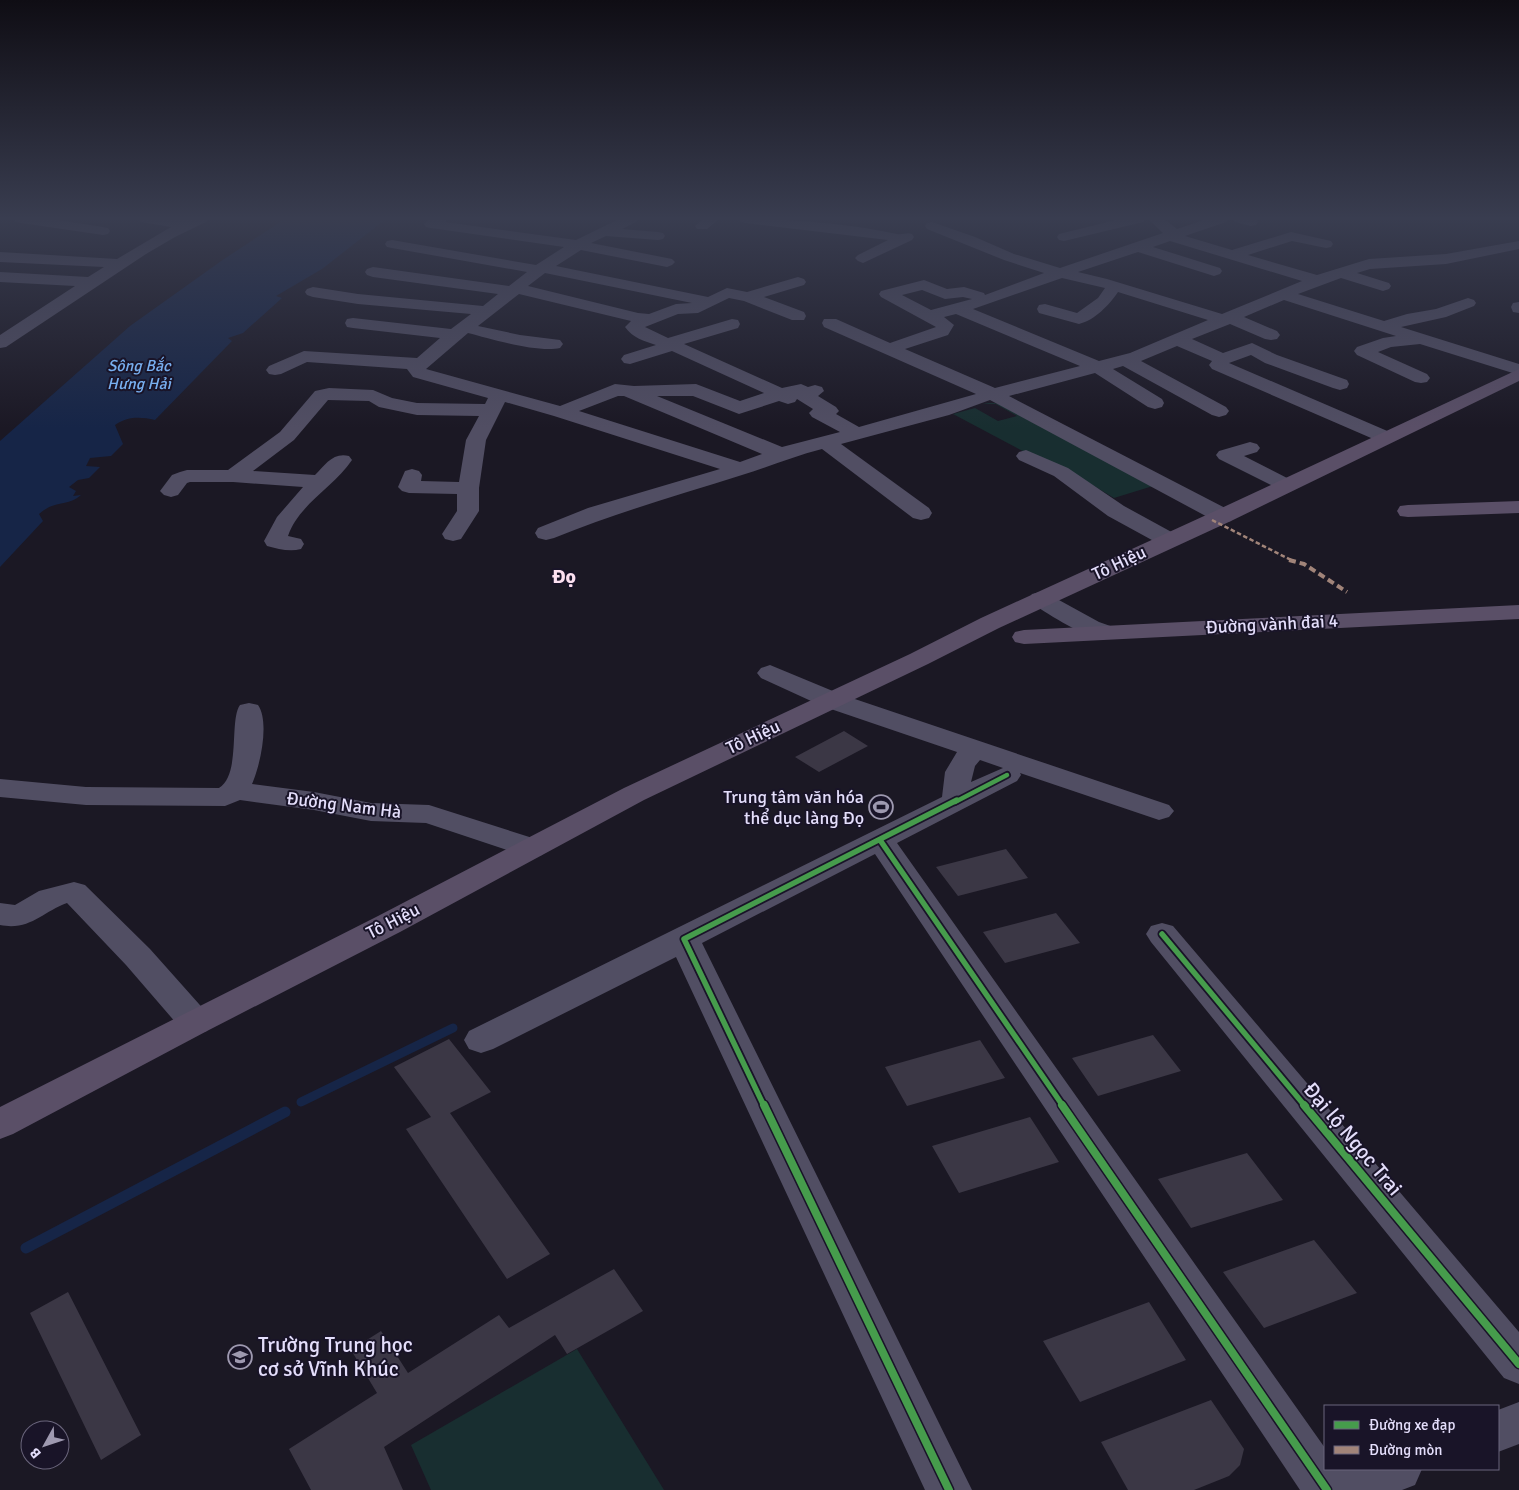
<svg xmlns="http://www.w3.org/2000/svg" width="1519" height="1490" font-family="Signika,sans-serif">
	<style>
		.green { fill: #182e30 }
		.water { fill: #162547 }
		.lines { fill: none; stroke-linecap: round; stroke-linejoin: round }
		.stream-far1 { stroke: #162547; stroke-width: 9 }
		.stream { stroke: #162547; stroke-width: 11 }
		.building { fill: #3b3745 }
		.minor { fill: #514e63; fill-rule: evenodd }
		.major { fill: #5a4f67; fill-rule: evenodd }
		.quiet-far1 { stroke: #a18479; stroke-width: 2.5; stroke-dasharray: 4.5 2.5; stroke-linecap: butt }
		.quiet { stroke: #a18479; stroke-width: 4; stroke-dasharray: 7 4; stroke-linecap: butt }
		.cycleway-far2-casing { stroke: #191428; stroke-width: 8 }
		.cycleway-far1-casing { stroke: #191428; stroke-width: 9 }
		.cycleway-casing { stroke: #191428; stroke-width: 11 }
		.cycleway-far2 { stroke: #469c4c; stroke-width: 4.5 }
		.cycleway-far1 { stroke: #469c4c; stroke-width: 5.5 }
		.cycleway { stroke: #469c4c; stroke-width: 8 }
		.labels { text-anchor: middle; stroke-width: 4; stroke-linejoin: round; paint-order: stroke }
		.far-water-label { font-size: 16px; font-style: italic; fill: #78aff0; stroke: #191428 }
		.street-label { font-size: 18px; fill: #e4defb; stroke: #191428 }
		.poi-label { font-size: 18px; fill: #e4defb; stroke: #191428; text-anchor: end }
		.quarter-label { font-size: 20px; font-weight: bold; fill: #fce0f0; stroke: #191428 }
		.near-street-label { font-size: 21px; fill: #e4defb; stroke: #191428 }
		.near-poi-label { font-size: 21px; fill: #e4defb; stroke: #191428; text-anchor: start }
	</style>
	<rect width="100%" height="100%" fill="#1b1824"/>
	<path class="green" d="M993 403 1001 404 1153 486 1114 498 1064 468 1032 456 953 414 975 408 998 421 1017 416 994 403 983 404Z
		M577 1349 664 1490H431L411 1445Z"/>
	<path class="water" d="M285 219H386L322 269 276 296 282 298 243 333 228 338 232 341 155 420C140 417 129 416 115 425L123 444 111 456 90 458 86 466 100 467 89 478 78 480 69 487 76 491 73 496 81 495C68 507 56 499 39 514L43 521 0 567V441L130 326 224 259Z"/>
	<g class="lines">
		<path class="stream-far1" d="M301 1102 453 1028"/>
		<path class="stream" d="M26 1248 285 1112"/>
	</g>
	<path class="building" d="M844 731 868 746 819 772 795 757Z
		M1006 849 1028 878 958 896 936 867Z
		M1056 913 1080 943 1005 963 983 932Z
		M1153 1035 1181 1071 1098 1096 1072 1058Z
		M449 1039 491 1092 450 1113 550 1254 507 1279 406 1129 431 1117 394 1067Z
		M980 1040 1005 1078 907 1106 885 1067Z
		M1030 1117 1059 1162 959 1193 932 1146Z
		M1247 1153 1283 1200 1191 1228 1158 1179Z
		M1314 1240 1357 1293 1264 1328 1223 1272Z
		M614 1269 643 1311 567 1354 555 1335 384 1447 403 1490H311L289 1449 377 1393 351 1350 381 1331 408 1373 499 1315 509 1328Z
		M68 1292 141 1435 101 1460 30 1313Z
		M1149 1302 1186 1360 1080 1402 1043 1341Z
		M1211 1400 1244 1449 1240 1465 1229 1476 1194 1490H1128L1101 1442Z"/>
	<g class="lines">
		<path class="minor" d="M14 219H51L103 227 108 228 110 231 108 234 103 235 21 223 16 222Z
			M139 219H208L206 222 175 237 146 254 6 347 0 348V335L75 286 0 282V272L88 277 104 267 0 262V252L117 259 171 227 141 222Z
			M429 219H447L445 222 576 240 619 219H638L636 222 622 229 658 232 663 233 665 236 663 239 658 240 606 236 591 243 672 259 675 262 672 265 667 267 581 250 556 266 708 297 727 288 747 292 798 277 804 279 806 282 804 285 764 297 804 312 806 316 804 320H792L744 301 729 298 698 313 678 314 645 327 668 338 732 319 738 320 740 324 738 328 684 344 782 388 801 384 808 387 815 385 822 387 824 391 818 396 836 407 839 411 836 414 859 427 976 394 824 327 822 323 824 319H836L890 343 936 327 881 297 879 294 881 291 924 280 947 289 964 287 984 293 985 295 1044 273 1004 260 927 229 925 226 927 223 932 222 975 237 1014 254 1060 268 1163 233 1148 219H1164L1177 229 1207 219H1228L1226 222 1185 236 1232 250 1291 232 1331 241 1333 244 1331 247 1326 248 1292 241 1248 255 1317 275 1369 259 1446 254 1519 241V249L1446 264 1370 269 1357 273 1389 283 1391 286 1389 289 1383 291 1341 278 1298 294 1384 321 1407 314 1436 309 1468 298 1474 300 1476 303 1474 306 1446 317 1401 327 1519 364V375L1420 344 1391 347 1378 352 1427 374 1430 378 1427 382 1421 383 1415 382 1357 355 1354 351 1357 347 1383 338 1396 336 1284 300 1244 317 1277 331 1280 335 1277 339 1271 340 1265 339 1230 324 1192 339 1223 353 1252 343 1277 355 1347 380 1349 384 1347 388 1340 390 1333 388 1265 363 1251 355 1229 363 1392 433 1395 437 1392 441 1385 443 1378 441 1212 369 1209 365 1212 361 1177 346 1141 361 1226 407 1229 411 1226 415 1219 417 1212 415 1123 366 1113 369 1162 399 1164 403 1162 407 1155 409 1148 407 1095 373 1009 396 1231 511 1234 516 1231 521 1223 523 1215 521 990 400 949 415 841 444 929 508 932 513 929 518 921 520 913 518 822 449C794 456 769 467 742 475 679 495 615 513 554 538L546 540 538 538 535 533 538 528 588 508 720 469 554 416 505 402 486 440 479 488V511L461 539 453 541 445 539 442 534 457 511V494L409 493 402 491 398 487 405 471 412 469 419 471 422 475 421 481 459 482 466 440 479 416 417 415 379 407 369 401 328 400 294 440 253 471 315 475C325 465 333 452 349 456L352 460C334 487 299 504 288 536L301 539 304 544 301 549C290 552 278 549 267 546L264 541 277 517 303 487 233 482H190L187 483 178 495 171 497 164 495 160 491 172 475 180 472 187 470H228L280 432 315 391 329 388 373 390 392 398 417 403 485 404 488 398 413 377 407 369 307 362 281 374 275 375 269 374 266 370 269 366 304 351 417 358 440 338 353 328 347 327 345 323 347 319 353 318 451 329 471 314 358 304 313 297 307 295 305 292 307 289 313 287 358 294 483 306 498 294 373 277 367 275 365 272 367 269 373 267 509 286 527 272 392 248 387 247 385 244 387 241 392 240 536 265 564 247 431 228 426 227 424 224ZM1170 241 1302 281 1222 314 1107 279 1078 272 1138 252 1214 276 1220 274 1222 271 1220 268 1153 247ZM545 273 692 303 676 304 649 314 638 313 528 286ZM1062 278 1105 288 1098 298 1077 313 1045 304 1039 305 1037 309 1039 313 1079 324C1095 320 1109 305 1118 292L1208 320 1130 353 1099 361 973 309ZM922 290 945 299 963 297 972 299 931 310 902 295ZM519 294 631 321 625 327C633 338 644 341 656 345L624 355 621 359 624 363 630 364 672 351 764 393 740 401 696 384 634 386 615 384 560 406 426 369 468 333C491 339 538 353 560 348L563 344 560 340 520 335 478 326ZM956 314 1080 366 995 388 905 349 948 335 954 325 944 317ZM618 396H624L762 454 740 462 579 411ZM657 396H693L739 414 779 401 788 404 795 402 797 399 813 409 809 413 812 417 840 432 782 447Z
			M703 219H719L707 229H697L695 226Z
			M739 219C792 219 845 223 897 234 903 235 907 232 912 234L914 237 912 240 863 263 858 261 855 258 858 255 888 240 746 223 741 222Z
			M1120 219H1145L1143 222 1064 241 1059 240 1057 237 1059 234Z
			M1233 219H1256L1258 222 1256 225 1251 226 1235 222Z
			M1519 302V313L1513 312 1511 307 1513 303Z
			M1250 442 1257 444 1260 448 1257 452 1244 456 1293 481 1296 485 1293 489 1286 491 1279 489 1219 459 1216 455 1219 451Z
			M1026 450 1068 468 1124 506 1177 535 1180 540 1177 545 1169 547 1161 545 1108 516 1054 476 1019 460 1016 456 1019 452Z
			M1040 592 1048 594 1099 622 1116 628 1119 633 1116 638C1091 644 1053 616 1032 604L1028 599 1032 594Z
			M770 665 840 694 1169 805 1174 811 1169 817 1159 820 1020 773 1021 775 1017 781 897 843 1325 1448V1469H1422L1415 1485 1402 1490H1300L875 854 702 943 972 1490H925L676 957 493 1049 481 1053 469 1049 464 1040 469 1031 942 797 945 772 957 752 822 706 761 678 757 673 761 668ZM980 760 1003 768 971 782 975 766Z
			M249 703 258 705C270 722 260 766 252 784L314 792 371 803 429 805 542 841 546 848 542 855 531 858 426 823 371 821 314 810 240 800 225 806 86 805 0 797V779L86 787 219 788C241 775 229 720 240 705Z
			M74 882 85 885 150 949 207 1013 212 1022 207 1031 195 1035 183 1031 126 965 67 903C42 912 30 931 0 925V903L15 905 39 891Z
			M1162 923 1173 926 1519 1332V1384L1504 1378 1151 942 1146 934 1151 926Z
			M1519 1402V1444L1498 1452V1410Z"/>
		<path class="major" d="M1519 369V381L1231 521 999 628 928 664 644 800 400 932 207 1031 13 1134 0 1139V1107L378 916 624 788 910 654 981 618 1215 511Z
			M1519 501V513L1408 517 1400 516 1397 511 1400 506 1408 505Z
			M1519 605V619L1024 644 1015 642 1012 637 1015 632 1024 630Z"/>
		<path class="quiet-far1" d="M1212 520 1293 561"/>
		<path class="quiet" d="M1289 560 1304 564 1347 592"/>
		<g class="cycleway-far2-casing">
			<path id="cycleway-far2" d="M955 802 1007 775"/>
		</g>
		<g class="cycleway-far1-casing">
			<path id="cycleway-far1" d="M880 840 1063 1106
				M1162 934 1305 1106
				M764 1106 684 939 957 800"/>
		</g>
		<g class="cycleway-casing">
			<path id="cycleway" d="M764 1105 949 1490
				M1062 1105 1327 1490
				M1304 1105 1519 1364"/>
		</g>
		<use href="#cycleway-far2" class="cycleway-far2"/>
		<use href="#cycleway-far1" class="cycleway-far1"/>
		<use href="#cycleway" class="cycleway"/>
	</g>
	<linearGradient id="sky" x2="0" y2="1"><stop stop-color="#0f0d14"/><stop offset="0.51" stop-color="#393d50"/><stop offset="1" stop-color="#393d50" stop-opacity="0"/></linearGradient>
	<rect width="1519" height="428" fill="url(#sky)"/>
	<defs>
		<g id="stadium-ring" transform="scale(1.25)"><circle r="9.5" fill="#191428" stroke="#9e99b0" stroke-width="1.5"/><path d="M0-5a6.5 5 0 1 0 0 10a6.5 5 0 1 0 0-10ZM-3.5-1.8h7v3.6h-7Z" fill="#9e99b0"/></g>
		<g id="school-ring" transform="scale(1.25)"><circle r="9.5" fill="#191428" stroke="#9e99b0" stroke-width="1.5"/><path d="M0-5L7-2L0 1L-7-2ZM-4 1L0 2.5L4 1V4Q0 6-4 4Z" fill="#9e99b0"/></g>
	</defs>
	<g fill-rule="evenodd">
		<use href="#stadium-ring" x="881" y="807"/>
		<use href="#school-ring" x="240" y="1357"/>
	</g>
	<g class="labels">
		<g class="far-water-label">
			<text x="139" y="371">Sông Bắc<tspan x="139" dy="18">Hưng Hải</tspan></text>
		</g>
		<g class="street-label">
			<text transform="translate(1119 563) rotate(-25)" y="6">Tô Hiệu</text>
			<text transform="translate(1272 624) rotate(-3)" y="6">Đường vành đai 4</text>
			<text transform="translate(753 737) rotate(-25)" y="6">Tô Hiệu</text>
			<text transform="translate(344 805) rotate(7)" y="6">Đường Nam Hà</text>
			<text transform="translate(393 921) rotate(-27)" y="6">Tô Hiệu</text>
		</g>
		<g class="poi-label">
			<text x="864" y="803">Trung tâm văn hóa<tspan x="864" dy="21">thể dục làng Đọ</tspan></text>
		</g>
		<g class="quarter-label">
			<text x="564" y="583">Đọ</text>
		</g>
		<g class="near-street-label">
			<text transform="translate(1353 1139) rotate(50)" y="7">Đại lộ Ngọc Trai</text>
		</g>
		<g class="near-poi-label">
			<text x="258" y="1352">Trường Trung học<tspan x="258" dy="24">cơ sở Vĩnh Khúc</tspan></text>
		</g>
	</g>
	<rect x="1324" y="1405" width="175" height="65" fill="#191428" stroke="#6a657c"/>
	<rect x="1334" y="1421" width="25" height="8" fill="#469c4c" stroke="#6a657c"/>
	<text x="1369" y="1430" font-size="15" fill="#e4defb">Đường xe đạp</text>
	<rect x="1334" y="1446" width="25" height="8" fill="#a18479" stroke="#6a657c"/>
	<text x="1369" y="1455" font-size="15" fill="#e4defb">Đường mòn</text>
	<g transform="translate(45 1445) rotate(230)"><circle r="24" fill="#191428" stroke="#6a657c"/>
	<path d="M0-4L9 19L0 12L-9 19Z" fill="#9e99b0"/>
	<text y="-8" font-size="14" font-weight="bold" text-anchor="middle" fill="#e4defb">B</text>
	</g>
</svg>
